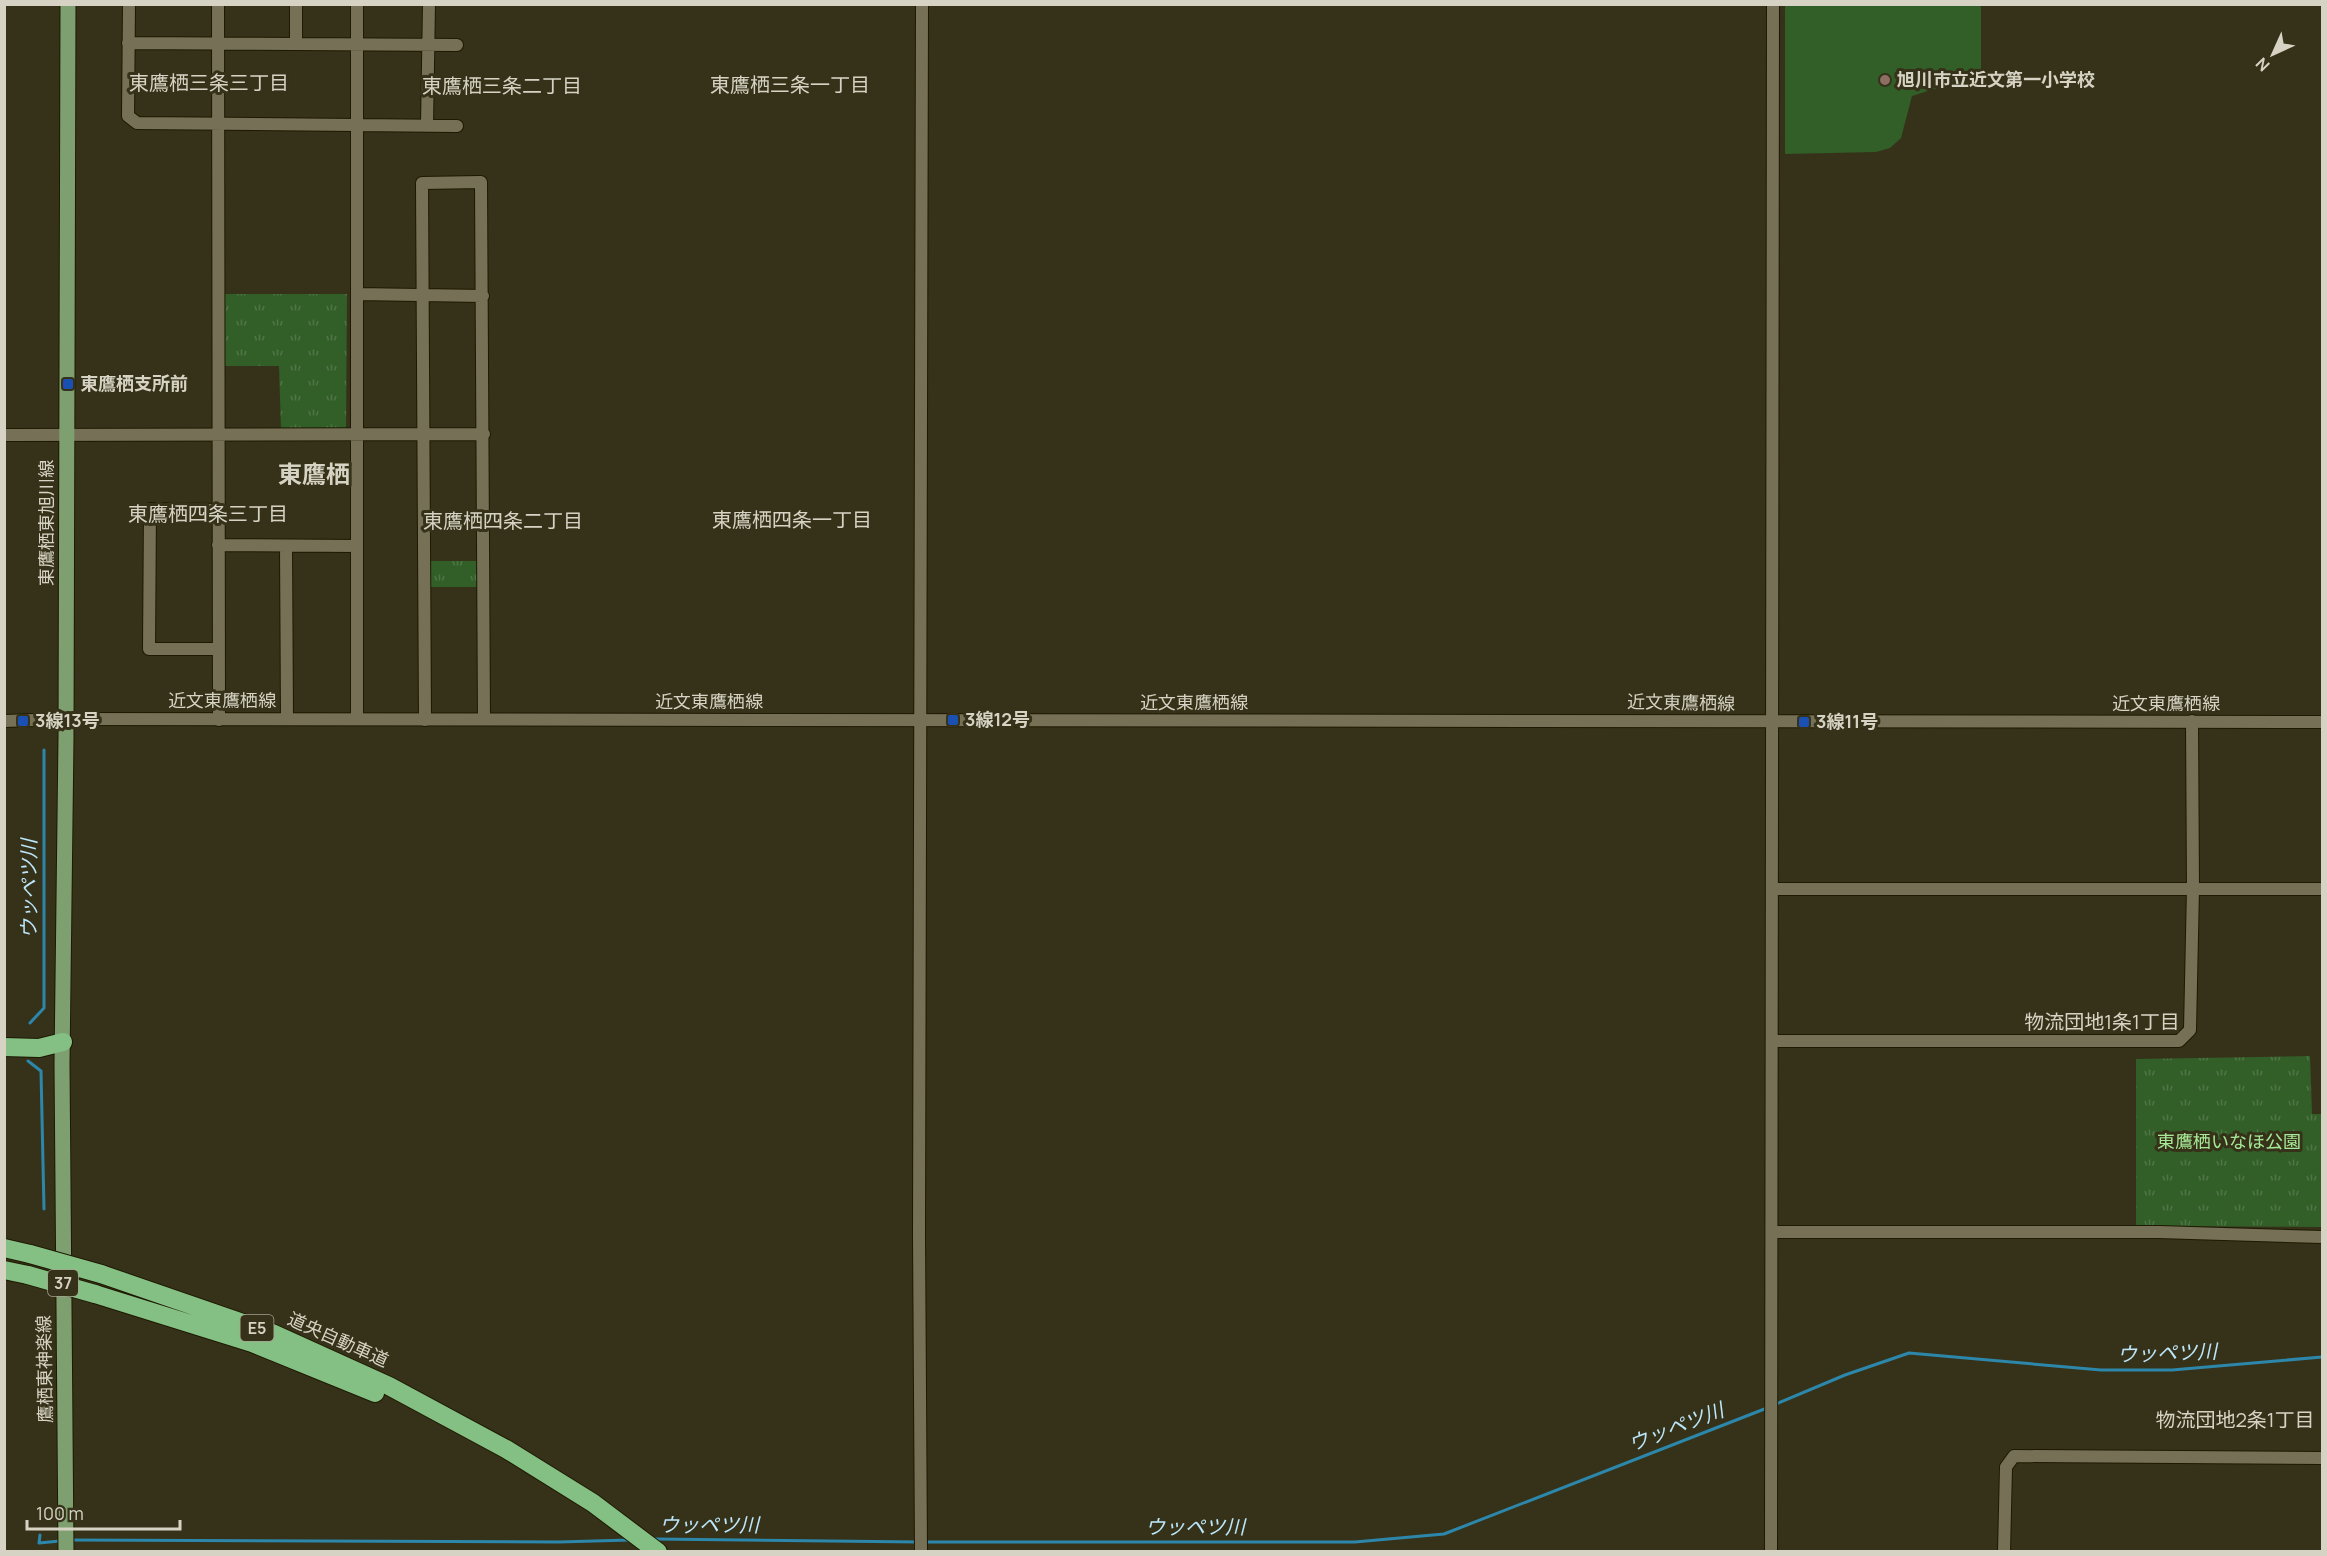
<svg xmlns="http://www.w3.org/2000/svg" width="2327" height="1556" font-family="Manrope,'Noto Sans JP',sans-serif">
	<style>
		.park { fill: url(#park-tufts) }
		.garden { fill: #325e28 }
		.lines { fill: none; stroke-linecap: round; stroke-linejoin: round }
		.stream { stroke: #2c87ab; stroke-width: 3 }
		.minor-casing { stroke: #1e1902; stroke-width: 14 }
		.tertiary-casing { stroke: #1e1902; stroke-width: 14 }
		.primary-casing { stroke: #1e1902; stroke-width: 17 }
		.motorway-casing { stroke: #1e1902; stroke-width: 20 }
		.minor { stroke: #767156; stroke-width: 12 }
		.tertiary { stroke: #767156; stroke-width: 12 }
		.primary { stroke: #7ea071; stroke-width: 15 }
		.motorway { stroke: #84c083; stroke-width: 18 }
		.motorway-bridge-casing { stroke: #1e1902; stroke-width: 20; stroke-linecap: butt }
		.motorway-bridge { stroke: #84c083; stroke-width: 18 }
		.education-dot { fill: #8d6e63; stroke: #363219; stroke-width: 2 }
		.transit-dot { fill: #1a4fb4; stroke: #363219; stroke-width: 2 }
		.labels { text-anchor: middle; stroke-width: 6; stroke-linejoin: round; paint-order: stroke }
		.shield { fill: #363219; stroke: #a6a391; stroke-width: 1.5 }
		.shield-label { font-size: 16px; font-weight: bold; fill: #d6d3c4 }
		.poi-label { font-size: 18px; font-weight: bold; fill: #d6d3c4; stroke: #363219; text-anchor: start }
		.street-label { font-size: 18px; fill: #d6d3c4; stroke: #363219 }
		.park-label { font-size: 18px; fill: #a5e996; stroke: #363219 }
		.neighbourhood-label { font-size: 20px; fill: #d6d3c4; stroke: #363219 }
		.water-label { font-size: 20px; font-style: italic; fill: #bce6fa; stroke: #363219 }
		.district-label { font-size: 24px; font-weight: bold; fill: #d6d3c4; stroke: #363219 }
	</style>
	<defs>
		<pattern id="park-tufts" width="24" height="20" patternUnits="userSpaceOnUse" patternTransform="scale(1.5)"><rect width="24" height="20" fill="#325e28"/><path d="M3 7l-1-3M5 7V3M7 7l1-3M15 17l-1-3M17 17v-4M19 17l1-3" fill="none" stroke="#4f7446"/></pattern>
	</defs>
	<rect width="100%" height="100%" fill="#363219"/>
	<path class="park" d="M224 294H347L346 428 281 429 279 366H224Z
		M431 561H479V587H431Z
		M2310 1056 2312 1114H2322V1227L2136 1226V1059Z"/>
	<path class="garden" d="M1979 5 1981 7V69L1976 76 1912 96 1901 138 1890 148 1876 152 1785 154V5Z"/>
	<g class="lines">
		<path class="stream" d="M30 1023 44 1008V750
			M28 1061 41 1071 44 1209
			M43 1389V1321
			M1776 1404 1845 1375 1909 1353 2101 1370H2172L2322 1357
			M40 1535 39 1543 60 1541
			M654 1539 918 1542
			M69 1540 559 1542 630 1540
			M924 1542H1355L1444 1534 1767 1408"/>
		<g class="minor-casing">
			<path id="minor" d="M129 4 128 116 137 123 457 126
				M218 4 219 720
				M296 4V43
				M128 43 457 45
				M427 125 429 4
				M357 294 483 296
				M4 435 484 434
				M218 510 150 509 149 649H218
				M218 545 357 546
				M286 546 287 719
				M357 719V4
				M425 720 422 183 481 182 484 719
				M4 721 66 719
				M1772 889H2322
				M1772 1041H2179L2190 1030 2193 888 2192 721
				M1773 1232H2159L2322 1237
				M921 1552 919 1234 922 4
				M1771 1552 1773 4
				M2004 1552 2006 1467 2014 1456 2322 1458"/>
		</g>
		<g class="tertiary-casing">
			<path id="tertiary" d="M66 719 2322 722"/>
		</g>
		<g class="primary-casing">
			<path id="primary" d="M66 1552 62 1064 66 737 68 4"/>
		</g>
		<g class="motorway-casing">
			<path id="motorway" d="M4 1047 39 1048 63 1042
				M4 1248 30 1254
				M4 1270 28 1275
				M101 1274 272 1333 389 1386 506 1449 593 1503 658 1552
				M95 1294 252 1343 375 1393"/>
		</g>
		<use href="#minor" class="minor"/>
		<use href="#tertiary" class="tertiary"/>
		<use href="#primary" class="primary"/>
		<use href="#motorway" class="motorway"/>
		<g class="motorway-bridge-casing">
			<path id="motorway-bridge" d="M30 1254 101 1274
				M28 1275 95 1294"/>
		</g>
		<use href="#motorway-bridge" class="motorway-bridge"/>
	</g>
	<circle class="education-dot" cx="1885" cy="80" r="6"/>
	<g class="transit-dot">
		<rect x="62" y="378" width="12" height="12" rx="3"/>
		<rect x="947" y="714" width="12" height="12" rx="3"/>
		<rect x="17" y="715" width="12" height="12" rx="3"/>
		<rect x="1798" y="716" width="12" height="12" rx="3"/>
	</g>
	<g class="labels">
		<g class="shield">
			<rect x="48" y="1270" width="30" height="26" rx="4.5"/>
			<rect x="240.5" y="1315" width="33" height="26" rx="4.5"/>
		</g>
		<g class="shield-label">
			<text x="63" y="1289">37</text>
			<text x="257" y="1334">E5</text>
		</g>
		<g class="poi-label">
			<text x="1897" y="86">旭川市立近文第一小学校</text>
			<text x="80" y="390">東鷹栖支所前</text>
			<text x="965" y="726">3線12号</text>
			<text x="35" y="727">3線13号</text>
			<text x="1816" y="728">3線11号</text>
		</g>
		<g class="street-label">
			<text transform="translate(47 523) rotate(-90)" y="6">東鷹栖東旭川線</text>
			<text x="222" y="707">近文東鷹栖線</text>
			<text x="709" y="708">近文東鷹栖線</text>
			<text x="1194" y="709">近文東鷹栖線</text>
			<text transform="translate(1681 703) rotate(1)" y="6">近文東鷹栖線</text>
			<text x="2166" y="710">近文東鷹栖線</text>
			<text transform="translate(338 1340) rotate(24)" y="6">道央自動車道</text>
			<text transform="translate(45 1369) rotate(-91)" y="6">鷹栖東神楽線</text>
		</g>
		<g class="park-label">
			<text x="2229" y="1148">東鷹栖いなほ公園</text>
		</g>
		<g class="neighbourhood-label">
			<text x="209" y="90">東鷹栖三条三丁目</text>
			<text x="790" y="92">東鷹栖三条一丁目</text>
			<text x="502" y="93">東鷹栖三条二丁目</text>
			<text x="208" y="521">東鷹栖四条三丁目</text>
			<text x="792" y="527">東鷹栖四条一丁目</text>
			<text x="503" y="528">東鷹栖四条二丁目</text>
			<text x="2102" y="1029">物流団地1条1丁目</text>
			<text x="2235" y="1427">物流団地2条1丁目</text>
		</g>
		<g class="water-label">
			<text transform="translate(29 889) rotate(-90)" y="7">ウッペツ川</text>
			<text transform="translate(2167 1353) rotate(-2)" y="7">ウッペツ川</text>
			<text transform="translate(1676 1427) rotate(-21)" y="7">ウッペツ川</text>
			<text x="709" y="1532">ウッペツ川</text>
			<text x="1195" y="1534">ウッペツ川</text>
		</g>
		<g class="district-label">
			<text x="314" y="483">東鷹栖</text>
		</g>
	</g>
	<rect width="2327" height="1556" fill="none" stroke="#d6d3c4" stroke-width="12"/>
	<g transform="translate(2273 54) rotate(225)" stroke="#363219" stroke-width="4.5" paint-order="stroke">
	<path d="M0-4.5L10 22L0 15L-10 22Z" fill="#d6d3c4"/>
	<text y="-9" font-size="16" font-weight="bold" text-anchor="middle" fill="#d6d3c4">N</text>
	</g>
	<path d="M27 1520v9h153v-9" fill="none" stroke="#d6d3c4" stroke-width="3"/>
	<text x="36" y="1520" font-size="18" fill="#d6d3c4" stroke="#363219" stroke-width="4.5" paint-order="stroke">100 m</text>
</svg>
